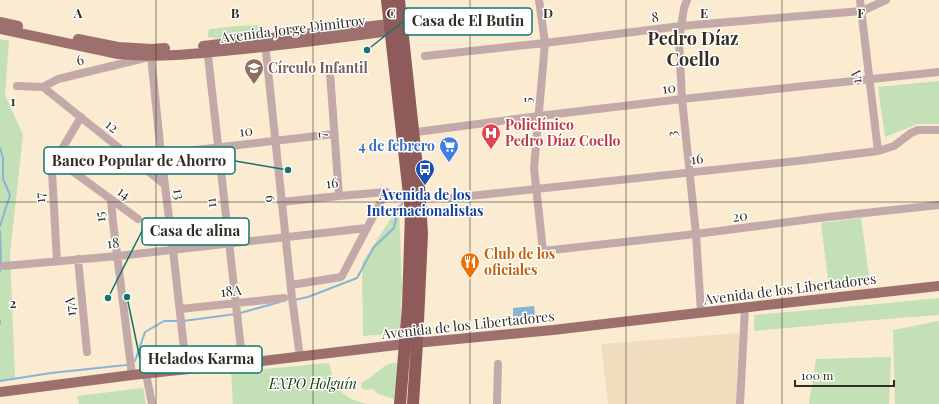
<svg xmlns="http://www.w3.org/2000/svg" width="939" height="404" font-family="'Playfair Display',serif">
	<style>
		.built { fill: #f0ddbe }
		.green { fill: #c4e0b6 }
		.water { fill: #88b5d5 }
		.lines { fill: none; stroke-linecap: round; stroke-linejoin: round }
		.stream { stroke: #88b5d5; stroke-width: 2 }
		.minor { stroke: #c3a9a8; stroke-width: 8 }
		.major { stroke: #9d706e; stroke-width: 10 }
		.highway { stroke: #8e5b5a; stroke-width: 12 }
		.grid { fill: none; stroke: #332d24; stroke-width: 1; stroke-opacity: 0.55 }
		.labels { text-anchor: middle; stroke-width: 3; stroke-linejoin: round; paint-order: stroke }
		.street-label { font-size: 14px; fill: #332d24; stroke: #fff }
		.education-label { font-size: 14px; font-weight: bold; fill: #785e54; stroke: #fff; text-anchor: start }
		.health-label { font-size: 14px; font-weight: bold; fill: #be3a42; stroke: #fff; text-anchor: start }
		.shop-label { font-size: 14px; font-weight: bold; fill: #366cbe; stroke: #fff; text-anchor: end }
		.transit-label { font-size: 14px; font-weight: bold; fill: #164399; stroke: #fff }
		.food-label { font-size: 14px; font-weight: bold; fill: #c56008; stroke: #fff; text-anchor: start }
		.park-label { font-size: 14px; font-style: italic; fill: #1d390c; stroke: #fff }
		.district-label { font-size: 18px; font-weight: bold; fill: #332d24; stroke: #fff }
		.grid-label { font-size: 13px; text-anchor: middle; font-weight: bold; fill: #332d24; stroke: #fff; stroke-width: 3; stroke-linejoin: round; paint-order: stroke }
		.leader { fill: none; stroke: #0f766e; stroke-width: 1.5 }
		.callout-dot { fill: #0f766e; stroke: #fff; stroke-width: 1.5 }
		.callout { fill: #fff; stroke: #0f766e; stroke-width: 1.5 }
		.callout-label { font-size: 15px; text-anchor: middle; font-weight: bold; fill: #332d24 }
	</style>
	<rect width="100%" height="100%" fill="#faebd1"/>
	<path class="built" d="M739 333 736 404H608L601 344Z"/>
	<path class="green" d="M262 25 266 30 264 35 223 39 208 37V32L210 29 238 26Z
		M0 39 9 41 5 95 23 135 10 254 15 378 0 380Z
		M939 81V124H918L885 137 878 87Z
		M399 206 402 285 400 333 363 336 362 263Z
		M861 218 870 283 829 288 821 223Z
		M939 298V315L874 320 754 331V315L868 305Z
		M939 321V404H895L893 330Z
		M891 357 889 404H809L816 359Z
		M329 363C331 369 332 376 334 382 340 395 354 401 367 404H233L231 372Z
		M391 363H397L394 399 378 394 373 389 365 390 361 388V385C363 380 367 380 371 377 379 371 382 367 391 363Z
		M143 388 146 404H79L77 396Z"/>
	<path class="water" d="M534 306 535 315 513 317V308Z"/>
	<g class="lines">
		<path class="stream" d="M0 148 3 158V179L10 195 0 226
			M0 231 1 263 0 271
			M294 300 308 297 357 278 374 247 394 228 398 208 402 204
			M240 313 280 302
			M0 321V324
			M183 321 236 314
			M135 361 145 332 164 321H178
			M0 381 51 373 126 365"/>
		<path class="minor" d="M539 0 545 43 534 168 543 251 696 234 819 218 939 205
			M687 0 684 8 679 40 682 99 696 234 701 313
			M860 0 878 151
			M265 42 292 298 300 357
			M207 47 242 358
			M152 50 151 56 161 154 173 250 186 366
			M425 56 545 43 681 26 862 11 886 0
			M330 73 339 196
			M17 86 43 87 58 79 145 58
			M43 87 164 184
			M409 133 539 116 682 99 939 72
			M161 154 334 134
			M56 159 138 219
			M451 198 806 160 878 151 894 146 911 133 918 130H939
			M111 200 113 222 132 375
			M281 202 339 196 386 192
			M78 259 87 352
			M57 261 52 172 56 159 81 117
			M4 266 118 256 367 228
			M291 285 341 277 342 276 367 228 386 192
			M180 309 284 298
			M146 374 152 404
			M497 404 498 364
			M740 404 745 307"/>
		<path class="major" d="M0 22 18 26
			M0 29 118 54C157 58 195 54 233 50 286 45 338 38 390 31L397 29
			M78 39 118 47 152 49 165 48
			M203 46 389 24 396 26
			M0 392 132 375 245 363 405 344 553 330 758 306 939 286"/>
		<path class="highway" d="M387 0 411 212 408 306 400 404
			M399 0 419 186 422 234 417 343 413 404"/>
	</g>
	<path class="grid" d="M156 0V404M313 0V404M470 0V404M626 0V404M782 0V404M0 202H939"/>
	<defs>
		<g id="school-pin" transform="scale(1)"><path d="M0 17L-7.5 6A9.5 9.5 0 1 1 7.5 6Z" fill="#8d6e63" stroke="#fff"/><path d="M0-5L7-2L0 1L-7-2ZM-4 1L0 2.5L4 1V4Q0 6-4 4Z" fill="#fff"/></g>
		<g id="hospital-pin" transform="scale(1)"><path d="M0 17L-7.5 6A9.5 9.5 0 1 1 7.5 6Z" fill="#e0444e" stroke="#fff"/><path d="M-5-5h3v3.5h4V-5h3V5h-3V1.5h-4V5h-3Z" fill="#fff"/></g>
		<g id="supermarket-pin" transform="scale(1)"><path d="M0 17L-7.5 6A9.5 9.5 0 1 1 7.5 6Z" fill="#3f7fe0" stroke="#fff"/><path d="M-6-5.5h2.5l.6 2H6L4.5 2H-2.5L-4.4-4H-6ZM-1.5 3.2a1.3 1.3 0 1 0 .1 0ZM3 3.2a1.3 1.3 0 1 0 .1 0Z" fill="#fff"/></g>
		<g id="bus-pin" transform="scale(1)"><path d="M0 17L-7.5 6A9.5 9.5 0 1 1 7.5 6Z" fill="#1a4fb4" stroke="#fff"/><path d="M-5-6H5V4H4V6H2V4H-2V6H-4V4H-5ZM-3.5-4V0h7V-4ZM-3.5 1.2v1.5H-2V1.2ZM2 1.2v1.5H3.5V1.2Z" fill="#fff"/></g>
		<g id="restaurant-pin" transform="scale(1)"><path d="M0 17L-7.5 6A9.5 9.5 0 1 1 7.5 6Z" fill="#e8710a" stroke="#fff"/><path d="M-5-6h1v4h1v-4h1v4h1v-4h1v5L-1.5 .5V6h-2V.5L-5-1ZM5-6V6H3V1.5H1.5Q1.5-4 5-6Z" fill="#fff"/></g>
	</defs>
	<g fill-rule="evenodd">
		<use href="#school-pin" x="254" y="68"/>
		<use href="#hospital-pin" x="491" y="133"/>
		<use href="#supermarket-pin" x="449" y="146"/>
		<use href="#bus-pin" x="425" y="169"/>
		<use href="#restaurant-pin" x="470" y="262"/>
	</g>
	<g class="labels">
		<g class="street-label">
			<text transform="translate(655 17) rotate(-7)" y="5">8</text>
			<text transform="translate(293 29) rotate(-7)" y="5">Avenida Jorge Dimitrov</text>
			<text transform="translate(80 60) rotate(-14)" y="5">6</text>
			<text transform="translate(856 77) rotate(-97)" y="5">1A</text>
			<text transform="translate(669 88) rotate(-7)" y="5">10</text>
			<text transform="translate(527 100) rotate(-86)" y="5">5</text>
			<text transform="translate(112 126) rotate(39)" y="5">12</text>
			<text transform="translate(246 131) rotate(-7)" y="5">10</text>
			<text transform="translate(672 134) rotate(-95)" y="5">3</text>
			<text transform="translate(321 135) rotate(-94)" y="5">7</text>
			<text transform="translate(697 159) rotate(-6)" y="5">16</text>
			<text transform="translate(332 183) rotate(-6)" y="5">16</text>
			<text transform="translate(124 193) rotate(36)" y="5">14</text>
			<text transform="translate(179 194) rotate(82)" y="5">13</text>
			<text transform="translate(40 198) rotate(-94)" y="5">17</text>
			<text transform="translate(268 199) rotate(-96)" y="5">9</text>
			<text transform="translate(211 203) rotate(-97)" y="5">11</text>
			<text transform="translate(740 216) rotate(-7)" y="5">20</text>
			<text transform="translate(100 217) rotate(-95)" y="5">15</text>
			<text transform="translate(113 243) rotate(-5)" y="5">18</text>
			<text transform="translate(790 289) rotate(-7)" y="5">Avenida de los Libertadores</text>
			<text transform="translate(231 291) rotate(-6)" y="5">18A</text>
			<text transform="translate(70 307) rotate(-95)" y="5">17A</text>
			<text transform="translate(468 325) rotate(-6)" y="5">Avenida de los Libertadores</text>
		</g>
		<g class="education-label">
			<text x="268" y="73">Círculo Infantil</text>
		</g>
		<g class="health-label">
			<text x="505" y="130">Policlínico<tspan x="505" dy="16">Pedro Díaz Coello</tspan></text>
		</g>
		<g class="shop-label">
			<text x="435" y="151">4 de febrero</text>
		</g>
		<g class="transit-label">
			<text x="425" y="200">Avenida de los<tspan x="425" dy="16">Internacionalistas</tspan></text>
		</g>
		<g class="food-label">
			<text x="484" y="259">Club de los<tspan x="484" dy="16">oficiales</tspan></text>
		</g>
		<g class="park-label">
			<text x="313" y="389">EXPO Holguín</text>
		</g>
		<g class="district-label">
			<text x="693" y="45">Pedro Díaz<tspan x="693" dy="21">Coello</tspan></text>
		</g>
	</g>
	<g class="grid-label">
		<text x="78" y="18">A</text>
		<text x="235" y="18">B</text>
		<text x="391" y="18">C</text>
		<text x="548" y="18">D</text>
		<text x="704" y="18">E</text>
		<text x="861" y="18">F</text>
		<text x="13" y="106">1</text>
		<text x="13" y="308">2</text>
	</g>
	<path class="leader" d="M367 50L404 21M288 170L235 161M108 298L142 231M127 297L140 359"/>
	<g class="callout-dot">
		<circle cx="367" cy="50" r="4"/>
		<circle cx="288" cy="170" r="4"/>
		<circle cx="108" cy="298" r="4"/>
		<circle cx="127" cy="297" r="4"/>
	</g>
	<g class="callout">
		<rect x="404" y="8" width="128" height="27" rx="4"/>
		<rect x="44" y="147" width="191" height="27" rx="4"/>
		<rect x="142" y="218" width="107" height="27" rx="4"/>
		<rect x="140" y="346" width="122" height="27" rx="4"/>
	</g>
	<g class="callout-label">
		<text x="468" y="26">Casa de El Butin</text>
		<text x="139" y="166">Banco Popular de Ahorro</text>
		<text x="195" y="236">Casa de alina</text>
		<text x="201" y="364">Helados Karma</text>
	</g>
	<path d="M795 380v6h99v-6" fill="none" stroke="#332d24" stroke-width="2"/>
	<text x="801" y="380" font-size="12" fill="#332d24" stroke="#ffffff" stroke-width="3" paint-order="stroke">100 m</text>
</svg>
